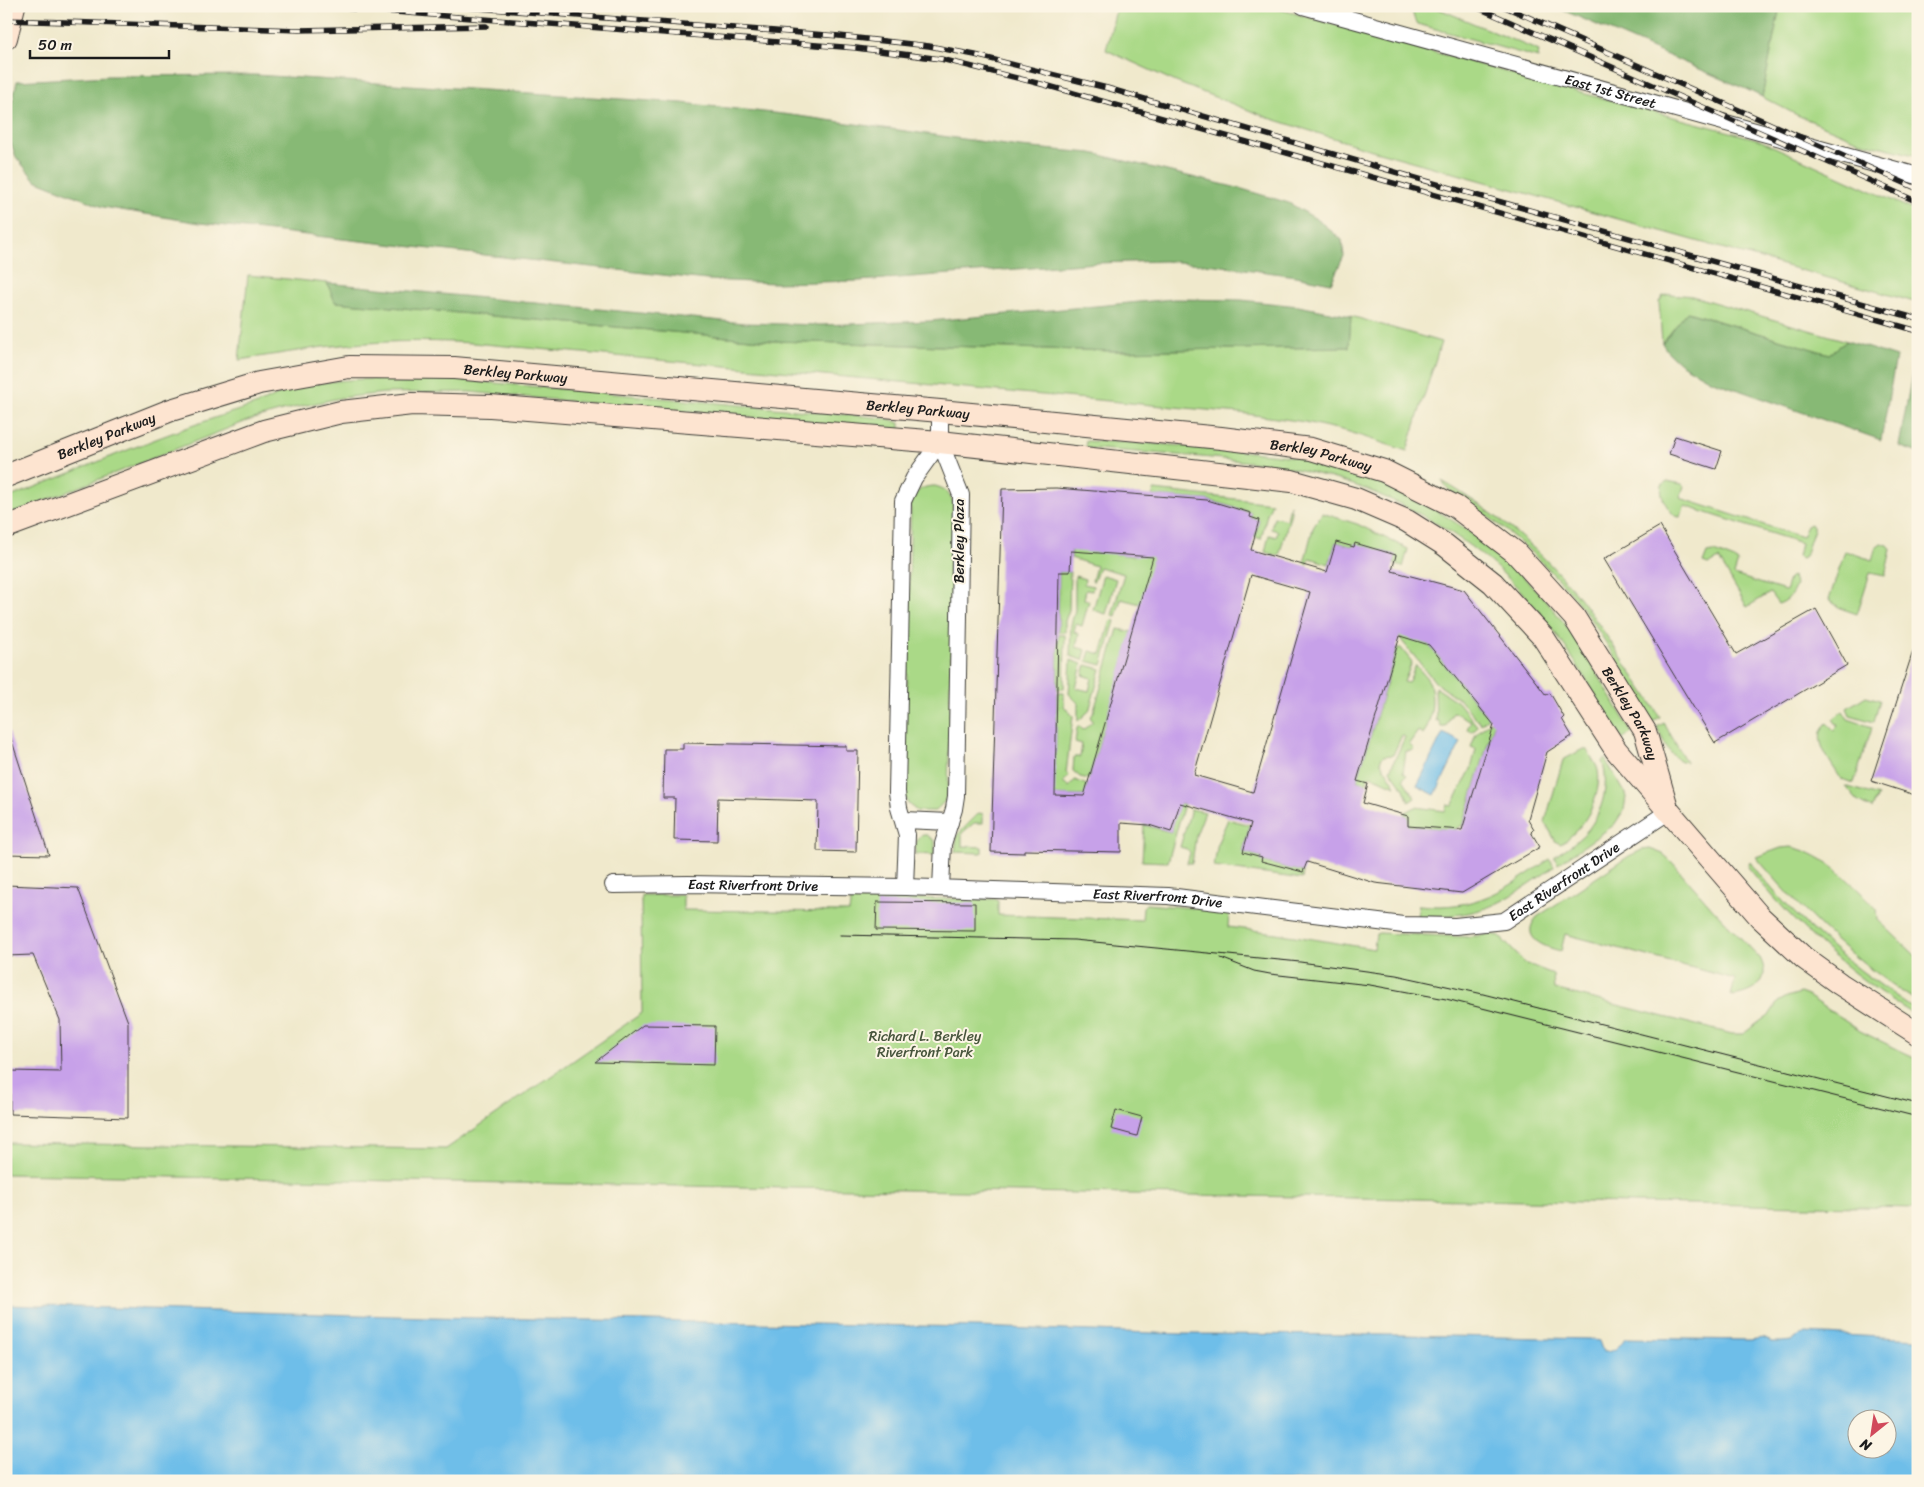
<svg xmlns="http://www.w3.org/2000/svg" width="1924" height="1487" font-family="Sriracha,sans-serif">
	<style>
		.green { fill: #aad987; stroke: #637a52 }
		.forest { fill: #87b974; stroke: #526a48 }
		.water { fill: #6ebee9; stroke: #456d82; fill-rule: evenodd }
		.building { fill: #c7a1e9; fill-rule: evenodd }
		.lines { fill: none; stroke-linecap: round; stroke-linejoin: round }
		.street-casing { stroke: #3c3b36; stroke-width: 18 }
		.secondary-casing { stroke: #3c3b36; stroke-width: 24 }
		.street { stroke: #fff; stroke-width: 16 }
		.secondary { stroke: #fde4d0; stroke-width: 22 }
		.tram { stroke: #1c1c1c; stroke-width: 1 }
		.rail-casing { stroke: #1c1c1c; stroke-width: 5.5 }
		.rail { stroke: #fcf5e5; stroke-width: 4; stroke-dasharray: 11; stroke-linecap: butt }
		.labels { text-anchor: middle; stroke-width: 4; stroke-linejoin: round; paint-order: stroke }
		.street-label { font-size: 14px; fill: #1c1c1c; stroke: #fcf5e5 }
		.park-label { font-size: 14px; fill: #47553c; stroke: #fcf5e5 }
	</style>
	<rect width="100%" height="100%" fill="#fcf5e5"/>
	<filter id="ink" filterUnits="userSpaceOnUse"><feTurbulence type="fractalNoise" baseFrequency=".02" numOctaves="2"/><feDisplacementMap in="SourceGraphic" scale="10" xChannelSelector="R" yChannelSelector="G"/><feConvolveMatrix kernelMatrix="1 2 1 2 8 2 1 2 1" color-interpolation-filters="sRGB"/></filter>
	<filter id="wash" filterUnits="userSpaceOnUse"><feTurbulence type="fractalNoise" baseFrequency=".0096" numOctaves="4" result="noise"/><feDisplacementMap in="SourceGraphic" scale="20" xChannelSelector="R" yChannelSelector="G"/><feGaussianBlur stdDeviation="1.12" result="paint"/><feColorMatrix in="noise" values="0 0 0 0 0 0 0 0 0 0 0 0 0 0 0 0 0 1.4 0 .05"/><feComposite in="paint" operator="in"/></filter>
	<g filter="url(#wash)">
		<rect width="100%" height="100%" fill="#f0e9cc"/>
		<path class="green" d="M1117 6H1268L1574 91 1757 139 1918 212V303L1372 150 1269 118 1176 82 1106 50Z
			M1411 6H1432L1539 51 1538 58 1418 24 1414 18Z
			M1780 6H1918V156L1862 142 1797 115 1762 97Z
			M248 275 327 283 336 302 773 341 1115 351 1349 347 1351 316 1441 342 1407 451 1346 431 1305 422 1240 413 473 343C423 340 373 341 323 347 295 351 267 356 239 360Z
			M1670 294 1692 296 1847 341 1829 354 1688 312 1662 343 1659 302 1663 296Z
			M393 378 448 379 506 384 873 417 889 419 900 423V431L469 392 385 393 340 398 293 408 247 421 16 512H11C6 505 5 501 13 496 92 465 171 430 252 406 270 400 286 389 305 385 334 380 364 379 393 378Z
			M1086 441C1139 442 1189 446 1241 451 1269 454 1297 456 1323 463 1413 487 1493 538 1553 609 1584 646 1607 691 1632 733L1622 739C1597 698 1574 656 1544 618 1477 532 1374 479 1266 464 1206 456 1145 453 1085 448Z
			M1442 481C1495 512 1543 551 1581 600 1594 617 1606 635 1618 653 1632 674 1647 695 1660 717L1652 722C1632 687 1612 650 1589 617 1551 565 1503 524 1449 490Z
			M1667 481 1682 484 1684 486 1680 498 1802 537 1807 526 1811 524 1814 529 1805 556 1802 558 1798 556 1801 543 1685 506 1680 517 1675 516C1667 508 1659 496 1662 485Z
			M935 486C947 489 951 494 954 505L948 792 945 801 935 811H917L908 804 904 794 911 501C916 490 923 486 935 486Z
			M1154 490 1272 503 1267 514 1261 539 1255 537 1259 520 1250 517 1251 512 1207 500 1153 496Z
			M1290 505 1291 512 1279 556 1265 552 1269 535 1276 537 1278 531 1271 529 1274 517 1287 520Z
			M1322 513 1357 524 1408 549 1403 567 1394 564 1396 555 1355 544 1354 547 1336 542 1329 564 1310 558 1308 564 1304 563 1313 528Z
			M1881 543 1888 545 1891 549 1885 576 1870 573 1857 614 1840 608 1829 600 1845 551 1872 560 1876 547Z
			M1072 548 1132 556 1149 552 1157 562 1140 604 1121 599 1116 616 1112 615 1124 574 1099 567 1094 581H1092L1096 566 1071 558Z
			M1714 552 1737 561 1738 562 1734 575 1785 591 1789 579 1792 577 1796 585C1792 595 1788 601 1778 604L1770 593 1747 607 1719 559 1708 565 1703 563 1707 553Z
			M1059 572H1070L1069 610 1065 621V632H1058Z
			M1103 575 1116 579 1106 614 1093 610Z
			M1075 576 1085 579 1084 584 1093 586 1092 591 1086 590 1084 599 1089 601 1082 626 1076 624 1074 632 1079 634 1076 647 1086 650 1083 660 1070 656 1071 625 1075 610Z
			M1111 620 1115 621 1102 665 1087 661 1090 651 1101 654Z
			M1118 629 1132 632 1089 779 1080 777 1073 771 1074 757H1080L1082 744 1075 742 1077 728 1079 726 1083 730 1093 721 1090 717 1093 714Z
			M1404 633 1429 645 1485 714 1490 716 1481 724 1460 700 1436 683 1398 636Z
			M1058 635H1065L1064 689H1057Z
			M1397 648H1401L1412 662 1404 682 1408 683 1416 665C1420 671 1428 678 1430 684 1434 701 1432 720 1423 735L1418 731 1409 744 1414 749 1412 751H1406L1403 773 1407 775 1403 779 1415 798 1409 802 1404 789 1390 770 1405 737 1402 735 1393 755 1383 756 1380 761 1396 786C1386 783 1380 778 1369 776L1366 784 1357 781Z
			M1071 660 1082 664 1076 688 1089 691 1092 678 1083 675 1086 665 1101 669 1089 711 1078 721V703L1069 694Z
			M1435 687 1458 702 1478 727 1472 732 1467 729 1471 721 1453 712 1446 726H1441L1438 720 1436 721Z
			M1057 693H1064V706L1073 716 1066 773 1069 775 1063 783 1069 787 1075 780 1087 785 1085 796 1050 795 1055 775Z
			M1866 696 1880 700 1874 722 1850 715 1847 708Z
			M1843 711 1848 719 1872 727 1854 783 1841 779C1832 763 1809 738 1827 723L1834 730 1838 726 1833 719Z
			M1493 719 1495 721 1463 825 1448 833 1445 829 1408 826V816L1404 815 1405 812 1416 807 1445 811 1447 805 1452 806 1471 769 1476 749 1471 747 1476 734Z
			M1664 723 1686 762C1670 760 1663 740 1657 727Z
			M1583 749 1587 750C1590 755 1594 761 1597 767 1599 772 1599 780 1598 786 1594 811 1581 829 1561 844L1556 842 1545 822 1563 760Z
			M1605 759 1624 791 1626 797 1624 810 1614 825 1558 864 1554 857C1563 850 1574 844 1582 836 1601 818 1611 786 1602 761Z
			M1845 786 1878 796 1872 809 1858 801Z
			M1179 803 1184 804 1168 862 1142 861 1144 825 1171 832Z
			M1191 809 1205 812 1196 835 1192 863H1187L1190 853 1187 849 1180 847Z
			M979 813 983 814V823H974L962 833V846L982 847V853L955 852 957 835Z
			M1228 819 1250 825 1243 852 1262 857 1261 861 1303 872 1302 879 1214 867 1218 842Z
			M927 835 935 841V855L915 854C916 845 915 834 927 835Z
			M1791 847C1828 855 1851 883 1877 909L1878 920 1918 958V1002C1855 963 1803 913 1756 857L1781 848Z
			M1650 849 1663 854 1671 861 1712 908 1760 958C1773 982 1752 994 1731 996L1735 979 1565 934 1561 951C1544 947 1519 938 1537 917L1629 856 1642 850Z
			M1550 859 1554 867C1501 904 1484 918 1417 916L1419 905C1477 911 1504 890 1550 859Z
			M1750 862C1796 923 1855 969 1918 1011V1017C1851 976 1797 928 1748 867Z
			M641 895H683V910L849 912 851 898 995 899 998 901V915L1142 920 1143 907 1146 904 1227 911 1229 914 1228 927 1276 933 1374 949 1376 934 1379 933 1468 937 1491 934 1499 936 1525 963 1553 974 1554 989 1732 1034H1743L1770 1014 1778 1002 1787 997 1800 993 1808 996 1860 1031 1918 1059V1208L6 1174V1143L446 1149 642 1013Z"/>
		<path class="forest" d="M1553 6H1780L1762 97 1748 90Z
			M256 75 682 103 791 115 1020 147 1092 153 1242 189 1289 203 1318 220 1342 240 1344 256 1331 283 1296 276 1215 265 1165 261 1096 263 859 281 775 283 707 280 200 223 103 207 35 180 16 157 8 135 9 118 17 81 108 76Z
			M327 283 744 323 821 325 930 321 1173 299 1241 300 1298 306 1351 316 1349 347 1115 351 773 341 335 302Z
			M1687 312 1829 354 1847 341 1896 357 1881 440 1710 380 1680 363 1667 351 1662 343Z
			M1914 363 1918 364V453L1899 446Z"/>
		<path class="water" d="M1443 733 1461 742 1435 795 1417 786Z
			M6 1305 429 1317 976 1327 1182 1334 1401 1335 1593 1339 1599 1341 1603 1352C1615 1352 1619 1347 1625 1338L1750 1340 1763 1338 1772 1342H1782L1792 1341 1805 1333 1918 1339V1481H6ZM1856 1420H1886V1450H1856Z"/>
		<g id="blocks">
			<path class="building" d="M1675 436 1722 451 1716 469 1669 454Z
				M1056 488 1207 500 1251 513 1250 517 1259 520 1251 550 1327 572 1336 542 1354 547 1355 543 1396 555 1392 571 1464 590 1546 695 1550 693 1564 717 1562 719 1572 736 1547 752 1528 819 1534 829 1531 832 1540 847 1462 893 1375 883 1307 862 1303 872 1261 861 1262 857 1243 852 1251 823 1180 803 1171 832 1149 825 1121 823V852L1024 850V853L991 852 1002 489ZM1071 551 1153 557 1084 796 1055 795 1059 572H1070ZM1251 575 1310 592 1253 792 1194 775ZM1400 636 1429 645 1494 725 1462 830 1408 826V816L1363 803 1368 784 1357 781Z
				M1660 526 1736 654 1816 609 1847 665 1715 743 1604 559Z
				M1915 645H1918V796L1871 781Z
				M6 732H9L49 855 6 854Z
				M683 743 846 746V751H858L856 852 817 851 818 801 718 798 717 841 674 840 675 798H663L664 749H683Z
				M6 885 78 888 128 1022V1118L10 1114V1071L61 1072 60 1020 33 955 6 956Z
				M877 902 975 903V931L876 930Z
				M643 1025 715 1026 714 1065 595 1062Z
				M1116 1110 1142 1117 1137 1136 1111 1129Z"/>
		</g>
	</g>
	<g filter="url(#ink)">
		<use href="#blocks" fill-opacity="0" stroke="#3c3b36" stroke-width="1"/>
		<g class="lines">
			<g class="street-casing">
				<g id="street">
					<path id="s1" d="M1303 6 1918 176"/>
					<path d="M940 411V442"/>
					<path d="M904 820 950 822"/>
					<path id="s2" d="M613 885 688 884 905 887 1168 896 1403 925 1455 926 1504 921 1668 812"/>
					<path d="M905 887 907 835 899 808 897 792 903 501 914 478 940 442 961 495 956 796 954 809 943 844 941 888"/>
				</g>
			</g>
			<g class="secondary-casing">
				<g id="secondary">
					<path d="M6 38 14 6"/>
					<path id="s3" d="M6 476 171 410 259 383 349 367 454 368 940 411 1221 438 1311 449 1384 471 1456 507 1515 552 1574 617 1645 731 1666 804"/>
					<path d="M6 527 264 431 341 412 412 404 490 406 940 442 1292 481 1356 499 1407 521 1445 545 1493 583 1543 637 1616 750 1760 917 1804 958 1840 984 1918 1034"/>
				</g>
			</g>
			<use href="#street" class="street"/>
			<use href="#secondary" class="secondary"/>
			<path class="tram" d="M840 935 1074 940 1300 962 1396 975 1483 994 1918 1104
				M1221 958 1254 971 1270 974 1370 985 1446 999 1918 1117"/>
			<g class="rail-casing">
				<path id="rail" d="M318 6 856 48 941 59 1045 85 1918 331
					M451 6 839 36 929 46 975 55 1107 88 1419 179 1918 319
					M1474 6 1918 202
					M1503 6 1918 189
					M6 20 299 30 486 26"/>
			</g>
			<use href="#rail" class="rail"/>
		</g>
	</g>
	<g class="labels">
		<g class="street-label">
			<text dy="5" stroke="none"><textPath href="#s1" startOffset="319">East 1st Street</textPath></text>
			<text dy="5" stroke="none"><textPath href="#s3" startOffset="528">Berkley Parkway</textPath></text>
			<text dy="5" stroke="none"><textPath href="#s3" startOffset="932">Berkley Parkway</textPath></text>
			<text dy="5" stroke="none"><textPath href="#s3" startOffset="108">Berkley Parkway</textPath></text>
			<text dy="5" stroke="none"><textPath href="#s3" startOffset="1338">Berkley Parkway</textPath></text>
			<text transform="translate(959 541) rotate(-90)" y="5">Berkley Plaza</text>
			<text dy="5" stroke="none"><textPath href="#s3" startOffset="1758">Berkley Parkway</textPath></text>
			<text dy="5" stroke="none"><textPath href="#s2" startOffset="965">East Riverfront Drive</textPath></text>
			<text dy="5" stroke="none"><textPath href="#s2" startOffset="140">East Riverfront Drive</textPath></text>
			<text dy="5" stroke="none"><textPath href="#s2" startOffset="545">East Riverfront Drive</textPath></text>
		</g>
		<g class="park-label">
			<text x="925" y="1041">Richard L. Berkley<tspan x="925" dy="16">Riverfront Park</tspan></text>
		</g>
	</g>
	<rect width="1924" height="1487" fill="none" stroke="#fcf5e5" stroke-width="25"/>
	<g transform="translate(1872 1434) rotate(210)"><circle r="24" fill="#fcf5e5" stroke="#a29e95"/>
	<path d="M0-4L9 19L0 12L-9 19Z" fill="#d1495b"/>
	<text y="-8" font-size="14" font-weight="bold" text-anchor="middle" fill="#1c1c1c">N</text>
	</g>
	<path d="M30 50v8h139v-8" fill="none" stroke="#1c1c1c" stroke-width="2.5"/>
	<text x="38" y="50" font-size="15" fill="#1c1c1c" stroke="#fcf5e5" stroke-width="4" paint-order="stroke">50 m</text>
</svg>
